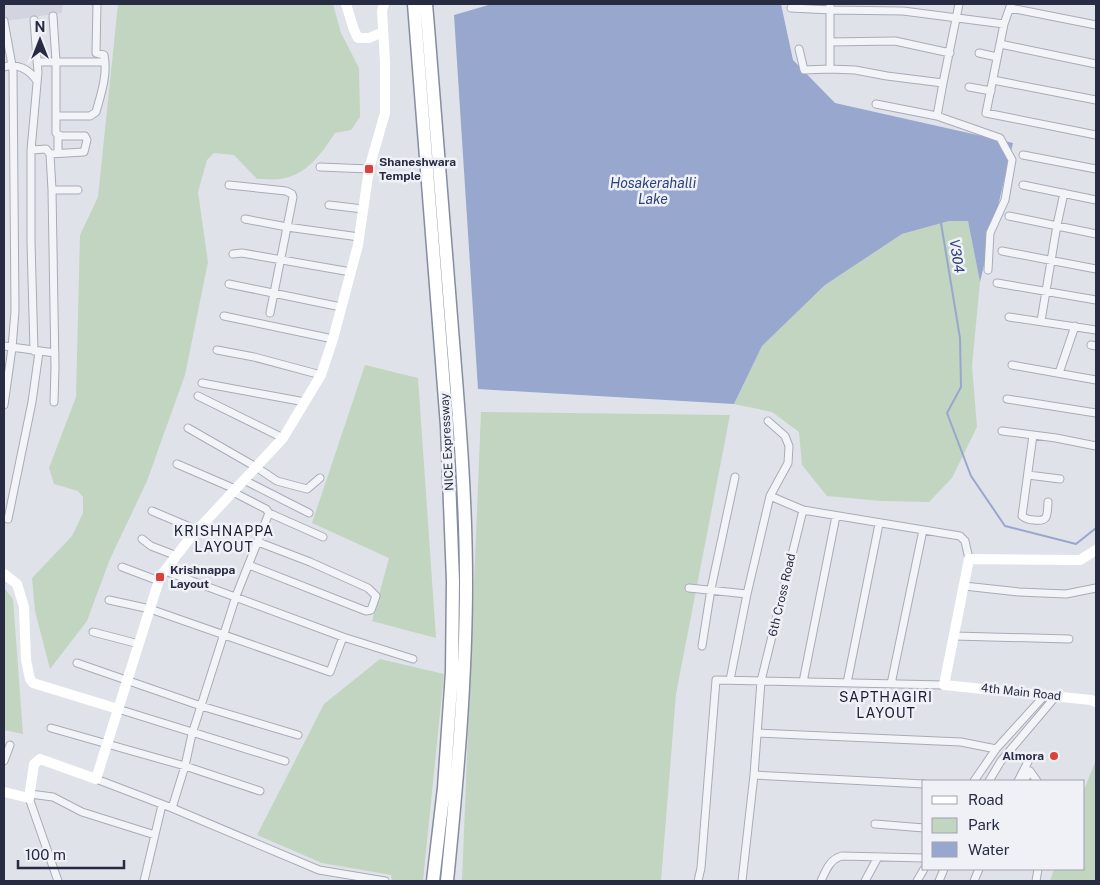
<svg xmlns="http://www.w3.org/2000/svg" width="1100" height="885" font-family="'Public Sans',sans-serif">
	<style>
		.built { fill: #d2d4df }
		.green { fill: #c1d5c0 }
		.water { fill: #98a7cd }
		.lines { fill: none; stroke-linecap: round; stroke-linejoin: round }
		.stream { stroke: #98a7cd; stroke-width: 2 }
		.street-casing { stroke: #a8abb8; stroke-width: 9 }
		.highway-casing { stroke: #868ca2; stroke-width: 15 }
		.street { stroke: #f3f4f8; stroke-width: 7 }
		.secondary { stroke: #fff; stroke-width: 10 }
		.highway { stroke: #fff; stroke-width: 12 }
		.poi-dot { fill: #da413a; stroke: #f0f1f7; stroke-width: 2 }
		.labels { text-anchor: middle; stroke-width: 5; stroke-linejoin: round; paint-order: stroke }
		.poi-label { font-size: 12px; font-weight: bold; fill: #272c43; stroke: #f0f1f7; text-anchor: start }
		.street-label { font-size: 12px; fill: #272c43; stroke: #f0f1f7 }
		.water-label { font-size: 14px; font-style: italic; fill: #2d417b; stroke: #f0f1f7 }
		.neighbourhood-label { font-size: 14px; letter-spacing: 1px; fill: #191d34; stroke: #f0f1f7 }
	</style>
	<rect width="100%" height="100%" fill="#e0e2ea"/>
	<path class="built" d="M4 4H63L62 13 6 21Z"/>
	<path class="green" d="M118 4H333L341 33 359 68 360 117 351 130 335 133C322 153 306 176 280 179 273 180 264 179 257 179L234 155 214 153 207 160 198 192 208 262 185 375 147 481 110 559 87 621 50 669 35 611 32 578 72 536 83 513V497L78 491 54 484 49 468 76 397 80 235 98 197Z
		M949 221H968L980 282 972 366 977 427 952 478 929 502 881 501 827 496 802 465 799 432 772 412 734 404 762 346 825 285 902 234Z
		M365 365 418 378 436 638 372 621 389 558 312 523Z
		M481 412 730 415 676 694 661 881H462Z
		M4 588 13 599 23 734 4 730Z
		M380 659 444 674 423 881H392L391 875 322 863 257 835 324 704Z
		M1096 760V881H1050L1054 869H1084V790Z"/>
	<path class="water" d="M492 4H781L793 60 835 103 1013 143 980 282 968 221H949L902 234 825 285 762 346 734 404 478 389 454 15Z"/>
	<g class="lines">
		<path class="stream" d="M941 223 960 338 961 387 947 413 971 476 1005 526 1076 544 1096 528"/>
		<g class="street-casing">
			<path id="street" d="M830 4V69L855 70 887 76 943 83 959 4
				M1011 4 1004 24 986 113 1096 135
				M791 8 831 10 903 11 1004 24
				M1010 8 1096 25
				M4 21 13 71 15 311 12 348 4 405
				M830 42 895 41 950 53
				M1000 44 1096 64
				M799 49 804 70 830 69
				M979 53 997 57
				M37 62H105
				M4 67C17 63 29 69 37 81
				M993 80 1096 100
				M943 83 937 116 1000 138 1012 160 1005 200 990 233 988 270
				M969 87 991 91
				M876 104 937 116
				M56 116H90L96 112C101 94 108 74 104 55L96 53 97 4
				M58 135V153
				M31 150 46 149 50 154 52 190 55 368 54 402
				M50 154 84 152 87 140 85 136H61L56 133V61L53 16
				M1023 155 1096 169
				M320 167 369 169
				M229 185 286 191 292 194 293 197 270 313
				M1023 185 1096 200
				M52 190H78
				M329 205 363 209
				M1009 216 1096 234
				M245 219 287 227 359 237
				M1002 251 1096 269
				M233 254 242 253 351 272
				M997 283 1096 300
				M229 284 341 307
				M224 316 333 339
				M1009 317 1096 330
				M1041 321 1057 225 1064 193
				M1091 345 1096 346
				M4 346 55 353
				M217 350 254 357 321 375
				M34 351 31 242V150L38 72 34 20
				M1012 365 1096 380
				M1059 373 1075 326
				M202 383 305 402
				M198 396 283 438
				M1007 399 1096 413
				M188 428 256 467 277 481 307 489 320 478
				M1002 431 1056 438 1096 446
				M1033 435 1022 516C1026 519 1029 520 1034 520 1049 522 1047 515 1048 502
				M177 464 235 489
				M1028 475 1060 479
				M244 480 309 513
				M233 492 266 509 269 513 323 537
				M770 496 803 510 960 536 965 541 969 559
				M152 511 197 530
				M8 519 32 402 39 352
				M142 539 151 546 177 556
				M249 565 366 611 371 610 376 596 368 588 310 562 258 542
				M122 567 159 581
				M165 571 343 637 413 659
				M964 586 1019 592 1066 594 1096 588
				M689 588 747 594
				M109 600 150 609 330 672 343 637
				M93 632 139 644
				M954 636 1069 639
				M702 646 711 589 735 477
				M77 663 201 706 298 735
				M730 680 747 594 770 496 788 463 789 446 785 436 768 421
				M803 682 836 516
				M847 683 879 524
				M891 684 923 530
				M118 709 285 761
				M51 728 185 766 260 791
				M757 733 961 742 996 749
				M4 761 10 745
				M754 775 924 784
				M96 779 172 808 319 870 385 881
				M974 781 996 749 1045 695
				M989 781 1001 761 1056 696
				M1018 781 1030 758 1037 757
				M1024 781 1030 771 1037 781
				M30 794 53 797 82 812 155 835
				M29 798 58 881
				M172 808 185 766 192 734 236 596 269 513
				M875 824 924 828
				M144 881 162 805
				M698 881 701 868 716 680 944 685
				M742 881 754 775 761 681 803 510
				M821 881C826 870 830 859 842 856L924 858
				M865 881 878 857
				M917 881 924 869
				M939 881 944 869
				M974 881 979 869
				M1036 881 1038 869"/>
		</g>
		<g class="highway-casing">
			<path id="highway" d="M414 4 447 426 453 581 452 672 444 788 433 881
				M426 4C435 108 443 212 451 317 458 405 466 493 466 581 466 682 457 781 447 881"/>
		</g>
		<use href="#street" class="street"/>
		<path class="secondary" d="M346 4 354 30 358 38H369L383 32
			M1096 550 1080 560 969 559 944 685 1091 700 1096 702
			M4 574 17 584 24 607 26 660 30 679 33 683 118 709
			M4 792 29 798 34 764 40 759 96 779 160 577 190 538 283 438 321 375 333 339 358 245 369 169 385 113V62L382 11 384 4"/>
		<use href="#highway" class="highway"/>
	</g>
	<g class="poi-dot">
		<rect x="364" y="164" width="10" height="10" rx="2.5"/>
		<rect x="155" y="572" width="10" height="10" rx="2.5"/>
		<circle cx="1054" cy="756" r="5"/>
	</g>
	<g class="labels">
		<g class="poi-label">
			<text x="379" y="166">Shaneshwara<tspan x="379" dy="14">Temple</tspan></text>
			<text x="170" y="574">Krishnappa<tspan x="170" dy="14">Layout</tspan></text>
			<text x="1044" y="760" text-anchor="end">Almora</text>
		</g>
		<g class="street-label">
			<text transform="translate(447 442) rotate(-93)" y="4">NICE Expressway</text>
			<text transform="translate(782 595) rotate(-77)" y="4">6th Cross Road</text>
			<text transform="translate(1021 692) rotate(6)" y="4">4th Main Road</text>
		</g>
		<g class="water-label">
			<text x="653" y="188">Hosakerahalli<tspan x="653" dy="16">Lake</tspan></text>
			<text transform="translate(957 256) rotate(81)" y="5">V304</text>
		</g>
		<g class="neighbourhood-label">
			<text x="224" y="536">KRISHNAPPA<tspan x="224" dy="16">LAYOUT</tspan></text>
			<text x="886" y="702">SAPTHAGIRI<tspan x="886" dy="16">LAYOUT</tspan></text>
		</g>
	</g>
	<rect width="1100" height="885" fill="none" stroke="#272c43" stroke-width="10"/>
	<rect x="922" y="780" width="162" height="90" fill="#f0f1f7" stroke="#a0a2af"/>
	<rect x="932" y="796" width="25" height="8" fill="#ffffff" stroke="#a0a2af"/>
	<text x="968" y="805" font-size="15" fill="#272c43">Road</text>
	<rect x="932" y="818" width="25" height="15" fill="#c1d5c0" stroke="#a0a2af"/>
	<text x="968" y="830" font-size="15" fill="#272c43">Park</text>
	<rect x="932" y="842" width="25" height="15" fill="#98a7cd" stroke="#a0a2af"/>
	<text x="968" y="855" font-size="15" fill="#272c43">Water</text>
	<g transform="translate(40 40)" stroke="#f0f1f7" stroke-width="4" paint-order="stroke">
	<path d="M0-4L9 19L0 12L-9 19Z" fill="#272c43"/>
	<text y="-8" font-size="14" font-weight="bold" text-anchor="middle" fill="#272c43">N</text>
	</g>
	<path d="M18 860v8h106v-8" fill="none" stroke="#272c43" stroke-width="2.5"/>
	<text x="25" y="860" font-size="15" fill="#272c43" stroke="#f0f1f7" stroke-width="4" paint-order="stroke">100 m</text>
</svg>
